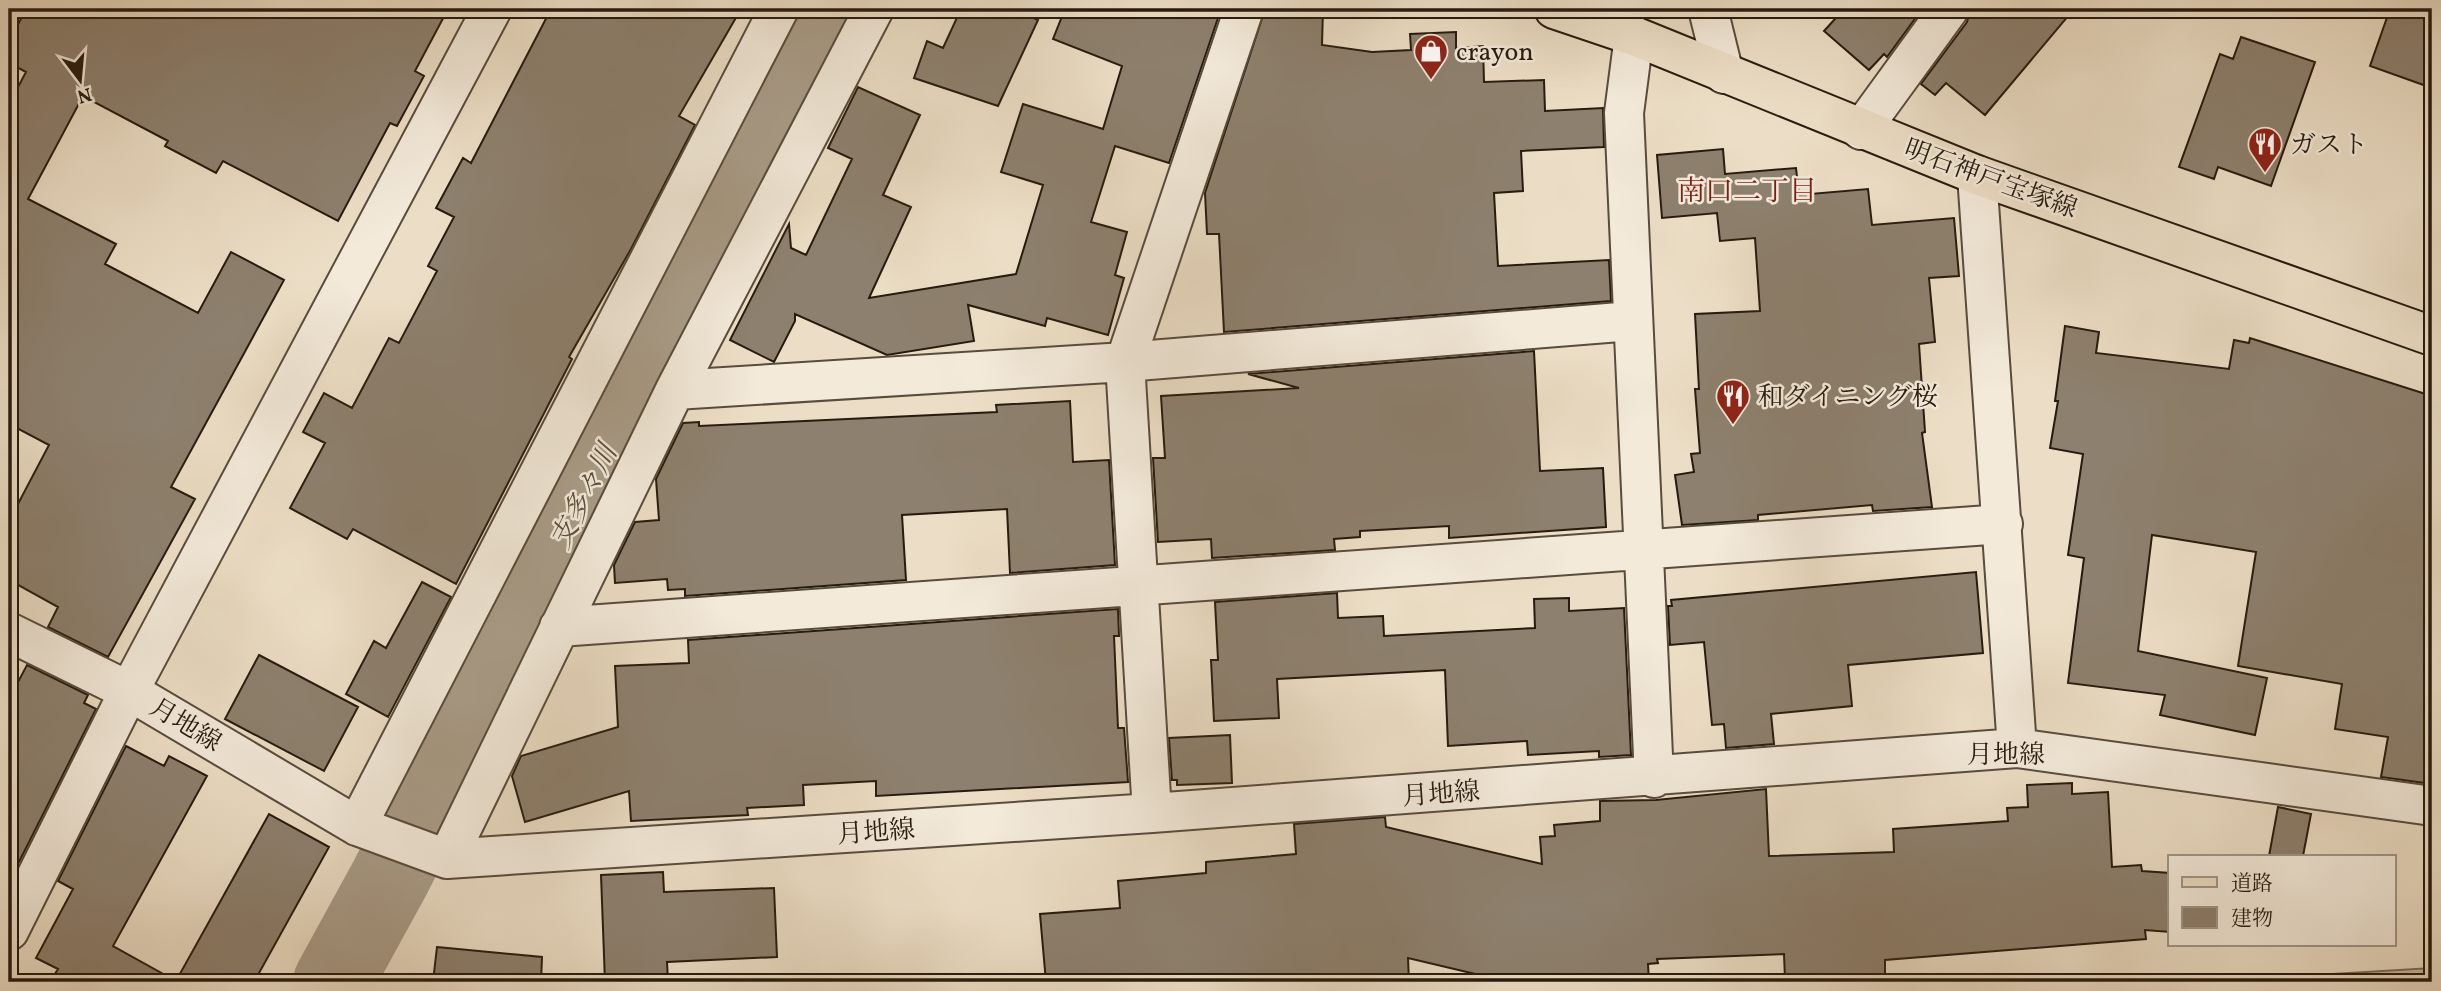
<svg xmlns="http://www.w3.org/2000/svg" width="2441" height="991" font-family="Vollkorn,'Noto Serif JP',serif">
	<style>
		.green { fill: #cbbda7; stroke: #796c5b; stroke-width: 2 }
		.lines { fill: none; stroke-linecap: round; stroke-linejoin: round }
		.river { stroke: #a99c88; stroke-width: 80 }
		.building { fill: #8d806e; stroke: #271b0f; stroke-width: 2 }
		.street-casing { stroke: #584c3d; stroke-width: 42 }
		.primary-casing { stroke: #271b0f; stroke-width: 42 }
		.street { stroke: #f3eada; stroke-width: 38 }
		.primary { stroke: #ecdec6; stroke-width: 38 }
		.labels { text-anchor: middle; stroke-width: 5; stroke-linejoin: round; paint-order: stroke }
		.poi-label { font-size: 26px; fill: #271b0f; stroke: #f3eada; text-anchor: start }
		.street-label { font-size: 26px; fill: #271b0f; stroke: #f3eada }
		.neighbourhood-label { font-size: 28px; fill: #7a1f14; stroke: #f3eada }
		.water-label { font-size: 28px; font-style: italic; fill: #5b4f3f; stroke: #f3eada }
	</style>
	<rect width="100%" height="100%" fill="#ecdec6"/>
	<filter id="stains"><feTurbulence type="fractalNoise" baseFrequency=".00286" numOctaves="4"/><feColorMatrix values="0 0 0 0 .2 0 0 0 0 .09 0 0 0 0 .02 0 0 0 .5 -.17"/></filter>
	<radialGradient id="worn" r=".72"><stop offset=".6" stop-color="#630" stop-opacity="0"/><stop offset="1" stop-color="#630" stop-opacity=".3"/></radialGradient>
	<path class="green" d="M2432 968V982H2201Z"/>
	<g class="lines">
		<path class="river" d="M333 982 390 878 832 9"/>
	</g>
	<path class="building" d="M26 9H448L415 71 424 76 397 126 390 123 338 221 223 161 216 173 165 146 168 141 83 96 28 199 116 244 105 264 198 313 231 252 284 280 171 487 195 499 108 657 48 627 58 607 9 580V521L49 445 9 424V104L26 72 9 63V42Z
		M551 9H741L679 116 695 125 631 249 569 357 572 359 456 584 353 529 347 539 290 508 325 443 303 432 324 393 352 408 389 338 399 343 437 271 428 266 454 217 436 208 463 158 471 163Z
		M961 9H1014L1038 20 998 106 914 78 927 41 943 48Z
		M1065 9H1221L1169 163 1115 146 1091 222 1127 232 1115 275 1124 278 1108 335 1047 318 1045 326 968 305 974 341 887 355 795 314V321L774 362 730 340 789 224 791 248 806 255 852 159 828 148 858 87 920 115 883 195 911 207 869 298 1016 274 1043 185 1001 172 1023 104 1103 129 1122 66 1053 39Z
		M1265 9H1323L1322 45 1372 52 1411 50 1410 34 1456 32V48L1483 46 1484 82 1544 80 1545 111 1603 108 1604 147 1521 151 1523 191 1494 193 1498 266 1609 260 1611 301 1224 332 1219 234H1207L1205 193Z
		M1844 9H1922L1887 57 1884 54 1869 70 1824 31Z
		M1970 9H2074L1985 115 1946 83 1935 95 1921 84 1967 22Z
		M2390 9H2432V88L2370 66Z
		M2241 37 2315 62 2271 186 2218 167 2214 179 2179 167 2220 54 2233 59Z
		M1723 149 1725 174 1796 168 1799 195 1868 189 1872 225 1954 218 1959 276 1929 278 1935 342 1919 344 1925 432 1922 433 1932 507 1873 511 1872 505 1758 515V520L1682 525 1675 475 1694 472 1691 454 1700 453 1695 389H1699L1695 314 1760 311 1755 238 1720 241 1717 213 1662 218 1657 155Z
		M2065 326 2099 332 2096 353 2229 369 2234 340 2249 343 2250 338 2432 396V784L2381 777 2388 737 2335 729 2342 684 2238 666 2256 552 2152 535 2138 651 2267 678 2255 735 2160 715 2165 695 2068 683 2084 558 2068 555 2083 454 2050 448 2058 401H2055Z
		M1534 351 1540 471 1603 468 1606 527 1449 538V526L1360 531V537L1334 539 1335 550 1212 558 1211 539 1158 542 1153 458H1165L1161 396 1299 388 1248 374Z
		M1070 401 1073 462 1109 460 1115 565 1010 573 1007 509 902 515 906 580 685 596V589L668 590 667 579 615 583 614 565 635 522 659 520 656 479 683 423 699 422V426L997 412 996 405Z
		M1976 572 1983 653 1848 665 1852 706 1771 714 1774 744 1726 748 1724 724 1712 725 1704 642 1670 645 1668 606H1672L1671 600Z
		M422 582 451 597 388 717 346 694 374 641 386 648Z
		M1337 593 1338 618 1383 616 1384 636 1535 628 1534 599 1569 598V611L1624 608 1631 755 1599 757V751L1528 755 1527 741 1448 746 1445 670 1277 679 1279 718 1214 721 1211 660H1218L1215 602Z
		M1118 609 1119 636H1114L1118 728H1124L1128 782 876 796V781L803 785 804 805 747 808 748 815 631 821 629 791 525 822 512 776 521 756 618 727 615 666 689 663 688 640Z
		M259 655 358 707 324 771 225 719Z
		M27 665 88 695 84 703 96 709 19 862 9 857V699Z
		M1230 735 1232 783 1177 785V780H1172L1169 738Z
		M126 746 164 766 169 756 207 776 113 946 176 981 269 814 329 847 254 982H50L58 969 36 958 73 889 58 881Z
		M2072 783V794L2108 792 2112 867 2141 865 2142 871 2170 873V932L2145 930 2146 939 1885 960V975L1785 979 1784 954 1657 959 1658 963 1648 964 1649 982H1509L1408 958 1409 982H1046L1040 914 1120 908 1118 881 1206 873V862L1296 854 1294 824 1385 817 1386 827 1542 864 1540 837 1555 836 1554 825 1600 821V801L1656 800 1766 789 1769 856 1894 852 1893 829 2008 821 2007 808 2028 807 2027 785Z
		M2278 807 2311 814 2303 856H2269Z
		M663 872 664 892 774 888 777 957 667 962 668 982H605L601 875Z
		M437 947 542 957 541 982H433Z"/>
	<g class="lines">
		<g class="street-casing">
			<path id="street" d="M1708 9 1724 74
				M1634 36 1624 113 1654 778
				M1861 130 1949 9
				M1977 175 2017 748
				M675 390 1125 362 1632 321
				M559 627 2003 524
				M9 632 129 691 357 826 447 859 1152 813 2017 748 2432 806
				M1152 813 1125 362 1244 9
				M357 826 779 9
				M447 859 675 390 874 9
				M9 931 129 691 492 9"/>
		</g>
		<g class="primary-casing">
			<path id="primary" d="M1554 9 1634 36 1977 175 2432 336"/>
		</g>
		<use href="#street" class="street"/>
		<use href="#primary" class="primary"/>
	</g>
	<defs>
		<g id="shop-pin" transform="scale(1.75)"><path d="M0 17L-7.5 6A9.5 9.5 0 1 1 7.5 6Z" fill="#8f2418" stroke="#f3eada"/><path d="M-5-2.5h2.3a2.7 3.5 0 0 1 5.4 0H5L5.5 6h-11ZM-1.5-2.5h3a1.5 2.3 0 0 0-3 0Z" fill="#fff"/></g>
		<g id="restaurant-pin" transform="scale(1.75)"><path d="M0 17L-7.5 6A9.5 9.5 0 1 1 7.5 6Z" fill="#8f2418" stroke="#f3eada"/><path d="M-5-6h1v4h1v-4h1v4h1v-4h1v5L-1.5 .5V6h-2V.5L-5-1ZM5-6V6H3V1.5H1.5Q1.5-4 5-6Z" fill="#fff"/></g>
	</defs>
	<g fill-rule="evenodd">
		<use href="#shop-pin" x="1431" y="51"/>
		<use href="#restaurant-pin" x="2265" y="144"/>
		<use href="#restaurant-pin" x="1733" y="396"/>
	</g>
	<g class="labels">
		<g class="poi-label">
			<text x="1456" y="60">crayon</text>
			<text x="2290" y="153">ガスト</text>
			<text x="1758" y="405">和ダイニング桜</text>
		</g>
		<g class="street-label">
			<text transform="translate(1991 178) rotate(20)" y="9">明石神戸宝塚線</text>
			<text transform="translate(186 724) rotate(31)" y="9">月地線</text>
			<text x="2006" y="763">月地線</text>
			<text transform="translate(1441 793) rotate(-4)" y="9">月地線</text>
			<text transform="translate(876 831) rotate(-4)" y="9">月地線</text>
		</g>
		<g class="neighbourhood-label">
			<text x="1747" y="200">南口二丁目</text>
		</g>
		<g class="water-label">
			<text transform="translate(583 496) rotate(-63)" y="10">支多々川</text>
		</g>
	</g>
	<rect width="2441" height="991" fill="none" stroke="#ecdec6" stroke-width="35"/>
	<rect x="10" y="10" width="2420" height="970" fill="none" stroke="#271b0f" stroke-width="3.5"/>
	<rect x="18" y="18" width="2406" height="956" fill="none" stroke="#271b0f" stroke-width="2"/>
	<rect x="2168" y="855" width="228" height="91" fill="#f3eada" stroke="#a19789" stroke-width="2"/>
	<rect x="2182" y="877" width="35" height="10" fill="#ecdec6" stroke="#a19789" stroke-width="2"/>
	<text x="2231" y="890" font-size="21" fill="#271b0f">道路</text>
	<rect x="2182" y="907" width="35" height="21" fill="#8d806e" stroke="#a19789" stroke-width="2"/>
	<text x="2231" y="925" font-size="21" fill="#271b0f">建物</text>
	<g transform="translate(80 80) rotate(164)" stroke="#f3eada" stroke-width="5" paint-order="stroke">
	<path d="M0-5L12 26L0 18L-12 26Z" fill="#271b0f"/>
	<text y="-10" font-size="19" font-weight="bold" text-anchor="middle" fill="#271b0f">N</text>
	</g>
	<rect width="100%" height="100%" filter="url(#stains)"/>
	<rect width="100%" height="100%" fill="url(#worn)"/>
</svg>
